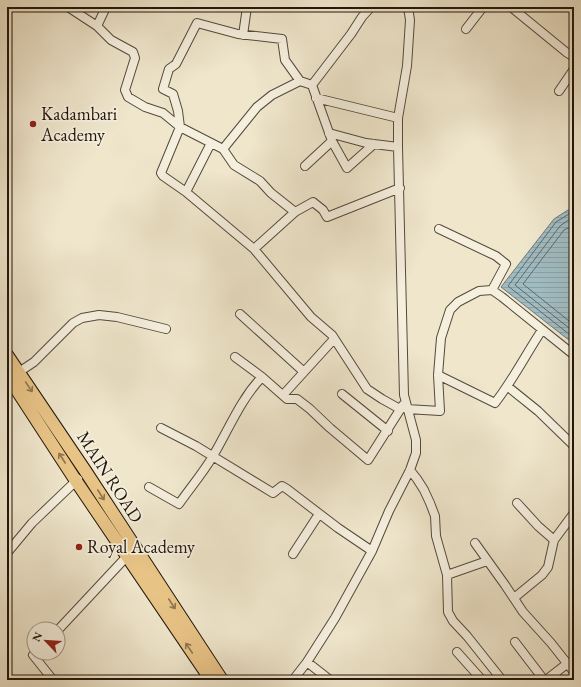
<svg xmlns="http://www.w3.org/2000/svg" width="581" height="687" font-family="'EB Garamond',serif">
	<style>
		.water { fill: url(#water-rules); stroke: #6d7979 }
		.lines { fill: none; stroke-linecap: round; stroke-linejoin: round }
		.shore { stroke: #606867; stroke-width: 1 }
		.street-casing { stroke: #54493b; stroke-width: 10 }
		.primary-casing { stroke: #21150b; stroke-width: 14 }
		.street { stroke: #f5efde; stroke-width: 8 }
		.primary { stroke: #e8c386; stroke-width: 12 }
		.oneway { stroke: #8e754f }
		.poi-dot { fill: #8f2418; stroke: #f5efde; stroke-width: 1.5 }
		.labels { text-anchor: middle; stroke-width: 3.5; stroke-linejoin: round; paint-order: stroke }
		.poi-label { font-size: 18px; fill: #21150b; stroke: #f5efde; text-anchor: start }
		.street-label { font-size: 18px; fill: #21150b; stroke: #f5efde }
	</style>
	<defs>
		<pattern id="water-rules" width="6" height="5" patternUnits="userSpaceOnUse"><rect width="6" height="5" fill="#a0bcc3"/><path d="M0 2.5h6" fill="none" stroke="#8aa1a6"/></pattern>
	</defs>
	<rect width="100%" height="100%" fill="#efe6cc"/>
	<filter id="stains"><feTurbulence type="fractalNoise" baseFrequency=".005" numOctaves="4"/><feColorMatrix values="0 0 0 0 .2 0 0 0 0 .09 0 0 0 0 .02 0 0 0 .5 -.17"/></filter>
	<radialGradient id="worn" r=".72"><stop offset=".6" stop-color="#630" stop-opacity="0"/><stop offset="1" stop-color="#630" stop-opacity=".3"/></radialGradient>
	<path class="water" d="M568 210 574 211V344L501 287 554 219Z"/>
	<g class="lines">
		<path class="shore" d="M574 214H569L556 222 508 286 574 338
			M574 219H570L560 226 515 285 574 332
			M574 225 564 230 523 284 574 325"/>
		<g class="street-casing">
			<path id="street" d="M68 7 97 26 111 40 133 52 135 58 125 90 128 97 145 107 163 113 180 127 223 149 234 165 260 181 271 193 295 212
				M511 7 566 52 574 57
				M97 26 106 7
				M466 29 483 7
				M243 35 247 7
				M312 85 351 34 362 17 371 7
				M559 91 574 69
				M316 98 398 118
				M329 133 366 143 398 147
				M374 144 347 168 332 141 312 85 300 81 285 60 282 39 238 34 197 23 176 64 169 69 163 89 173 94 178 111 180 127 161 173 163 176 186 192 254 249 311 317 332 335 367 389 382 399 400 409
				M223 149 257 107 272 95 300 81
				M305 166 332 141
				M186 192 211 143
				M439 229 496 256 506 264 492 290
				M254 249 295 212 313 202 323 210 327 217 400 188
				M240 314 304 372
				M235 357 262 377
				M16 374 34 362 73 323 82 318 99 315 117 317 166 329
				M438 375 495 403C513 380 526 354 542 330
				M507 386 538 411 574 446
				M342 394 388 431
				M283 395 334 339
				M407 409 440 411 438 375 441 338 450 310 458 302 479 291 492 290 502 297 574 355
				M161 428 196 446 273 493 282 486 287 489 338 528 372 551
				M410 470 417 479 424 490 430 503 435 516 436 536 447 575 448 612 453 621 467 636 502 680
				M149 487 179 504C190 488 203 473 213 456 229 429 240 400 262 377L287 399H297L310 409 330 428 368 460 403 405
				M517 503 538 526 554 540
				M475 543 505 585 523 612 551 643 574 672
				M7 553 32 523 78 479
				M293 554 319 514
				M447 575 487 561
				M514 598 542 575 548 567 554 540 574 513
				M58 630 130 553
				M515 642 544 680
				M457 652 482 680
				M35 653 33 655 53 680
				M307 662 330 680
				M293 680 307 662 335 618 372 551 389 511 410 470 416 453V440L404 395 398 147V118L407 66 410 20 408 7
				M546 680 568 663"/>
		</g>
		<g class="primary-casing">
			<path id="primary" d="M7 355 86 472 222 680
				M7 375 76 481 211 680"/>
		</g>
		<use href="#street" class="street"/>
		<use href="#primary" class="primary"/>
	</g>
	<defs><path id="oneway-shaft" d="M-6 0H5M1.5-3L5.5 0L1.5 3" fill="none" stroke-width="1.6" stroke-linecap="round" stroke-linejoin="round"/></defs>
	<g class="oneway">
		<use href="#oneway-shaft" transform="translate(29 387) rotate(56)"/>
		<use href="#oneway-shaft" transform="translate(62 458) rotate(-123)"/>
		<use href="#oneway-shaft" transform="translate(101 495) rotate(57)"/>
		<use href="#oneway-shaft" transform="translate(172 604) rotate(57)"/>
		<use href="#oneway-shaft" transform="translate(189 648) rotate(-124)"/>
	</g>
	<g class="poi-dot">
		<circle cx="33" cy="124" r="4"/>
		<circle cx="79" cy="547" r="4"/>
	</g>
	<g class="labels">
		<g class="poi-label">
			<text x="41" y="120">Kadambari<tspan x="41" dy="21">Academy</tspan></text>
			<text x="87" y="553">Royal Academy</text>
		</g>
		<g class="street-label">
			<text transform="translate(110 477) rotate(57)" y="6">MAIN ROAD</text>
		</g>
	</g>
	<rect width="581" height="687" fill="none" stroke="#efe6cc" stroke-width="24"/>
	<rect x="8" y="8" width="565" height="671" fill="none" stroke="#21150b" stroke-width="2"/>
	<rect x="12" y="12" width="557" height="663" fill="none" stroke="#21150b"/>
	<g transform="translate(46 641) rotate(295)"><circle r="19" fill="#f5efde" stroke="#a0988a"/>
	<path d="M0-3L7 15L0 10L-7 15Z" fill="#8f2418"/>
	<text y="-6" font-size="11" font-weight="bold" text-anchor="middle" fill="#21150b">N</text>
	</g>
	<rect width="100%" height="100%" filter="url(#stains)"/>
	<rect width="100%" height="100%" fill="url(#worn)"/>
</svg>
